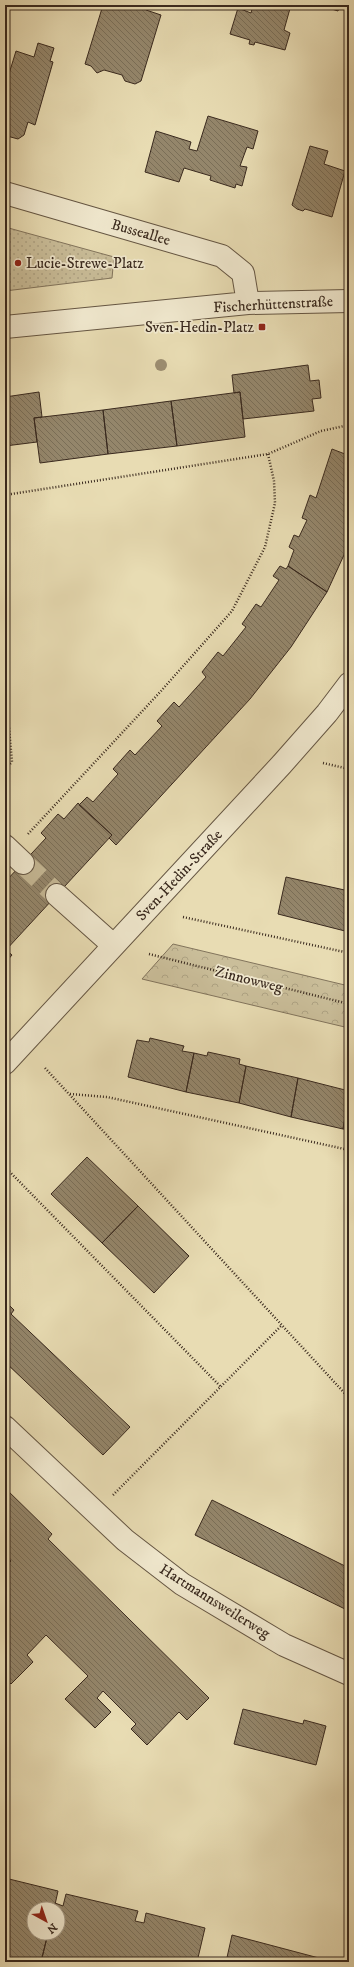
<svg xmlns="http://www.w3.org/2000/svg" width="354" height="1967" font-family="'IM FELL DW Pica',serif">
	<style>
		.grass { fill: url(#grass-dots); stroke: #82745c }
		.forest { fill: url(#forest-crowns); stroke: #82745c }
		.building { fill: url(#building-back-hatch); stroke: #39291e }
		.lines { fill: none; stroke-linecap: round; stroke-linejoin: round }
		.minor-tunnel { stroke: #c5b895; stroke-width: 22; stroke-dasharray: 22 11; stroke-linecap: butt }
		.minor-casing { stroke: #655643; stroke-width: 24 }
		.path { stroke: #39291e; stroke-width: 2.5; stroke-dasharray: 1 2; stroke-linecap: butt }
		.minor { stroke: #f0e8ce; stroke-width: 22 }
		.tree { fill: #9c8e72 }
		.poi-dot { fill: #8f2418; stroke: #f0e8ce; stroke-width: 1.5 }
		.labels { text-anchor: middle; stroke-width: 3.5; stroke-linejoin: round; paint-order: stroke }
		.street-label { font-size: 15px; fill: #39291e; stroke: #f0e8ce }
		.poi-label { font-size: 15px; fill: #39291e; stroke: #f0e8ce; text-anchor: start }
	</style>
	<defs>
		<pattern id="grass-dots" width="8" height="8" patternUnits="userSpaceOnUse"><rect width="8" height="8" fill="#cabe9a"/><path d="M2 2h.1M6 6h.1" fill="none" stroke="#aea384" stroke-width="1.8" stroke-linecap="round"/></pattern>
		<pattern id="forest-crowns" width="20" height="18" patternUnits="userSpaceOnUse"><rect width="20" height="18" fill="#cabe9a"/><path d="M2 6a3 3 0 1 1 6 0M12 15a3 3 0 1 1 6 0" fill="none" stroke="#aea384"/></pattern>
		<pattern id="building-back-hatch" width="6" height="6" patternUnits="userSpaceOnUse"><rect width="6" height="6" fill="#94866b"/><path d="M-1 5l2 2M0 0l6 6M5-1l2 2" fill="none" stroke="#7a6e57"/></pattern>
	</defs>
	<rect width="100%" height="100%" fill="#e8dcb3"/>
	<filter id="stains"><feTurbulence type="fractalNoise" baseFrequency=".005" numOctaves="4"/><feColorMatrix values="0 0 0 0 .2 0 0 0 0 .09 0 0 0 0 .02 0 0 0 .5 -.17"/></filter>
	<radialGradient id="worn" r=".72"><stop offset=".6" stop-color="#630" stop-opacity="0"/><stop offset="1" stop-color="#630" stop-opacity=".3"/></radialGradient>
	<path class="grass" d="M5 227 114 257 112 278 5 291Z"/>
	<path class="forest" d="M173 944 349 986V1028L142 979Z"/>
	<path class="building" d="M103 5H114L123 8 124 5H147L146 10 161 15 141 81 135 84 125 81 122 75 104 70 97 73 91 66 85 64Z
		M253 5H291L284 30 290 33 285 50 255 42 254 45 249 44 250 40 230 34 238 8 251 13Z
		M319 5H340L338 11Z
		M38 43 54 48 50 61 53 62 35 125 28 122 24 135 18 139 7 136 5 132V77H8L16 51 34 57Z
		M208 116 258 131 253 149 247 147 240 166 247 167 242 186 236 184 235 188 210 180 211 176 184 168 179 182 145 172 156 131 191 142 189 149 197 151Z
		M310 146 328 151 324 164 345 171 332 217 305 209 303 211 297 209 292 205Z
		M308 365 310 381 319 380 321 398 312 399 314 411 243 419 240 392 234 393 232 375Z
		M39 392 42 417 34 418 37 442 5 446V397Z
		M240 392 245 437 177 446 171 401Z
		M171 401 177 446 108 454 103 410Z
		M103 410 108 454 40 463 34 418Z
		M348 446 349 544 327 592 288 566 294 550 289 547 294 535 299 537 307 520 302 518 310 495 316 498 332 449 345 454Z
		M280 566 286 569 288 566 327 592 291 647 250 699 116 845 109 838 112 835 79 805 87 797 93 802 118 774 113 769 130 750 135 755 162 726 157 721 174 702 179 707 206 677 202 672 218 652 223 656 246 627 242 624 256 604 261 607 279 580 273 576Z
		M78 803 112 835 5 951V882L46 838 41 833 58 814 64 819Z
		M286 877 349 891V912L345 931 278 914Z
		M349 912V932L345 931Z
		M6 950 12 955 5 963V951Z
		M150 1038 184 1046 182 1051 194 1053 186 1092 128 1077 137 1040 149 1042Z
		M208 1052 240 1059 239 1064 246 1066 239 1103 186 1092 194 1053 207 1056Z
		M246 1066 298 1078 291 1117 239 1103Z
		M298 1078 349 1091 343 1129 291 1117Z
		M349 1097V1130L343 1129Z
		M87 1157 138 1206 102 1243 51 1194Z
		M138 1206 189 1256 154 1293 102 1243Z
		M5 1301 14 1310 11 1314 130 1427 103 1455 5 1362Z
		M5 1488 52 1534 48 1539 209 1698 187 1720 179 1712 147 1745 131 1729 136 1724 103 1691 97 1698 111 1712 95 1728 65 1699 88 1676 46 1635 27 1655 33 1662 11 1684 5 1678V1567L11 1561 5 1554Z
		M212 1500 349 1568V1611L195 1535Z
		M243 1709 303 1724 304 1720 326 1726 316 1765 234 1744Z
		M349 1802V1815L346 1814Z
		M5 1878 58 1891 54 1909H34V1933H48L41 1962H5Z
		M66 1894 138 1911 135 1921 144 1923 146 1913 205 1928 197 1962H41L48 1933H58V1909H54L55 1903 63 1906Z
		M232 1935 334 1962H226Z"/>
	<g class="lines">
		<path class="minor-tunnel" d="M23 863 57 895"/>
		<g class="minor-casing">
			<path id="minor" d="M5 193 222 256 243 273 248 303
				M5 327 248 303 349 301
				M5 846 23 863
				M57 895 113 945
				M5 1063 282 764 327 713 349 684
				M5 1427 125 1540 182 1584 284 1645 349 1674"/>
		</g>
		<path class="path" d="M5 495 268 454 321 431 349 425
			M5 683 12 762 5 769
			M323 763 349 769
			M28 834 161 691 232 611 265 547 275 503 274 481 268 454
			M183 917 349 953
			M149 954 349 1004
			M45 1068 349 1398
			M70 1094 107 1097 349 1150
			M5 1167 221 1387
			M113 1495 282 1325"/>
		<use href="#minor" class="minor"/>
	</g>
	<circle class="tree" cx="161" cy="365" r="6"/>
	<g class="poi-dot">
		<circle cx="18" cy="263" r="4"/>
		<rect x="258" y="323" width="8" height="8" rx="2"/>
	</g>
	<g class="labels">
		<g class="street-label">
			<text transform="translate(141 232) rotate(16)" y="5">Busseallee</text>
			<text transform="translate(273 304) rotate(-3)" y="5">Fischerhüttenstraße</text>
			<text transform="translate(179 875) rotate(-47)" y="5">Sven-Hedin-Straße</text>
			<text transform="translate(249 979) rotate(14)" y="5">Zinnowweg</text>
			<text transform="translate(215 1601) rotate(32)" y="5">Hartmannsweilerweg</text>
		</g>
		<g class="poi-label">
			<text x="26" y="268">Lucie-Strewe-Platz</text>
			<text x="254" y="332" text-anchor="end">Sven-Hedin-Platz</text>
		</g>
	</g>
	<rect width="354" height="1967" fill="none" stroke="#e8dcb3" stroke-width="20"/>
	<rect x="6" y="6" width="342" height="1955" fill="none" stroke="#39291e" stroke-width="2"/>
	<rect x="10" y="10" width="334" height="1947" fill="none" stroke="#39291e"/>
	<g transform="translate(46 1921) rotate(140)"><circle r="19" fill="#f0e8ce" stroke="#a79c88"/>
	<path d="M0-3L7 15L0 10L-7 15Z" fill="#8f2418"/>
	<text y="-6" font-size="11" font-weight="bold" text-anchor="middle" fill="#39291e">N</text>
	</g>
	<rect width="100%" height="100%" filter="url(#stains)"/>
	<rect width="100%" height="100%" fill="url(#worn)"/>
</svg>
